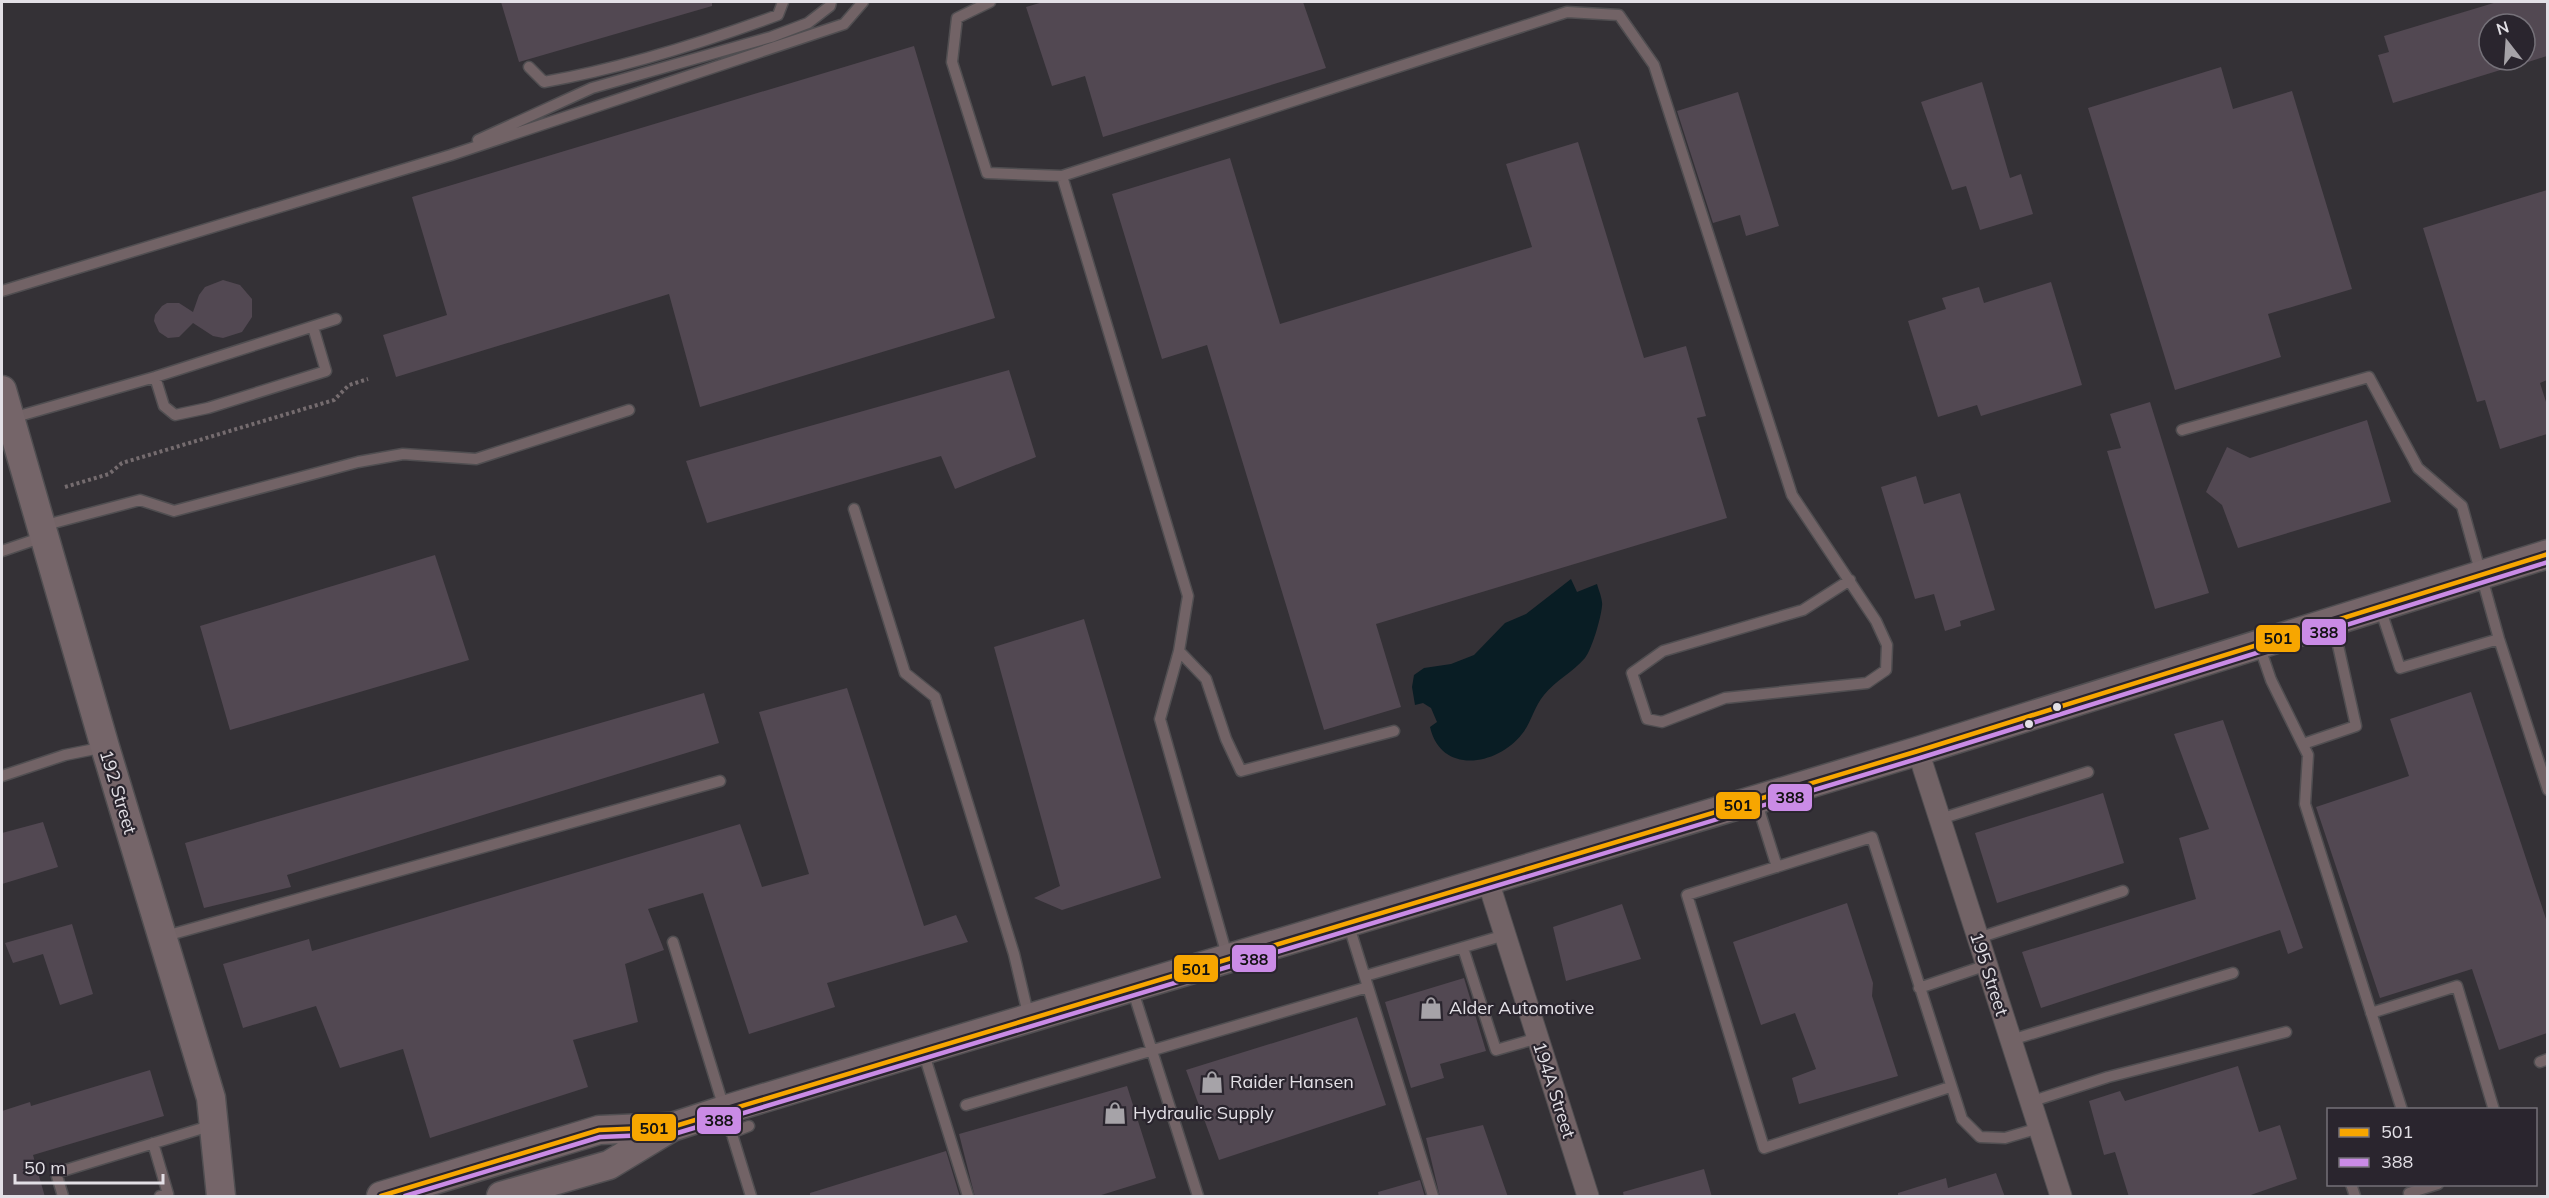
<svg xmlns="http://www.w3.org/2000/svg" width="2549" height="1198" font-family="Mulish,sans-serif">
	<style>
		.water { fill: #091d24 }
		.building { fill: #524852 }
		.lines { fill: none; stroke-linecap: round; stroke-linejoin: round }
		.lane-casing { stroke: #504e51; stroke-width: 13 }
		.street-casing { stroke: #504e51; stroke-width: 23 }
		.secondary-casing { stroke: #504e51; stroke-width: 31 }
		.path { stroke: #756c6f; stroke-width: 4; stroke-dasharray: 3 3; stroke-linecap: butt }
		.lane { stroke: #726366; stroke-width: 10 }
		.street { stroke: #726366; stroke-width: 21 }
		.secondary { stroke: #756569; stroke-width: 28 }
		.bus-1-casing { stroke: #2a252e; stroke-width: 9 }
		.bus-2-casing { stroke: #2a252e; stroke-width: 9 }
		.bus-1 { stroke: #f7a600; stroke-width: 4.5 }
		.bus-2 { stroke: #ca8be6; stroke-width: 4.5 }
		.bus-dot { fill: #e3e0e6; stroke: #2a252e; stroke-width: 2 }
		.labels { text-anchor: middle; stroke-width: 4.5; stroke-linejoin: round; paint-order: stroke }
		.street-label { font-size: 18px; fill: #e3e0e6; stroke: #2a252e }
		.poi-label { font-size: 18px; fill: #e3e0e6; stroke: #2a252e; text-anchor: start }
		.line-badge { stroke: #2a252e; stroke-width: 2 }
		.pale-badge-label { font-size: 16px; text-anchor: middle; font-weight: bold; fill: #111 }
	</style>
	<rect width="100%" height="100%" fill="#343136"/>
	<path class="water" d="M1571 579 1577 592 1597 584C1599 591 1603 600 1602 606 1601 618 1592 649 1585 658 1573 672 1555 681 1544 695 1534 707 1531 723 1522 734 1497 766 1441 775 1430 727L1437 722 1431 708 1423 703 1415 705 1412 687 1414 675 1424 668 1451 664 1474 655 1505 623 1526 614Z"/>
	<path class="building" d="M501 2H712V6L519 62Z
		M1043 2H1303L1326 68 1103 137 1085 76 1052 86 1026 7Z
		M2497 2H2547V56L2525 63V24H2489V60H2520V64L2393 103 2378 55 2389 52 2384 36Z
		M914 46 995 318 700 407 669 294 396 377 383 335 447 315 412 197Z
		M2221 67 2233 109 2292 91 2352 289 2268 314 2281 357 2175 390 2088 108Z
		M1982 82 2010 178 2021 174 2033 214 1980 230 1966 186 1952 190 1921 102Z
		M1738 92 1779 226 1746 236 1740 215 1713 223 1677 111Z
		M1578 142 1644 358 1686 346 1706 416 1697 418 1727 518 1376 624 1401 707 1324 730 1207 345 1162 359 1112 194 1230 158 1280 324 1532 247 1506 164Z
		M2547 190V380L2540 383 2547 405V434L2500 449 2485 400 2477 402 2423 228Z
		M223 280 240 285 252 299V317L242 332 223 338 213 336 193 323 179 337 168 338 159 332 154 321 155 315 162 306 167 303H179L193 312 199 295 205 287Z
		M2051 282 2082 385 1981 416 1977 405 1938 417 1908 321 1946 309 1942 298 1979 287 1984 303Z
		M1009 370 1036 457 955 489 941 456 707 523 686 461Z
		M2150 402 2209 593 2155 609 2107 451 2121 448 2110 414Z
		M2367 420 2391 502 2238 548 2222 505 2206 492 2227 447 2250 458Z
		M1916 476 1924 504 1960 493 1995 610 1960 621 1961 626 1945 631 1934 594 1915 599 1881 487Z
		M435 555 469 660 230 730 200 626Z
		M1084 619 1161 878 1062 910 1034 898 1060 886 994 647Z
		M847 688 924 926 956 915 968 942 827 983 835 1007 749 1034 703 893 648 909 664 950 625 964 638 1022 573 1040 588 1087 430 1138 403 1049 340 1068 316 1006 243 1028 223 964 309 939 312 951 740 824 762 887 809 874 759 712Z
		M2471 692 2547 922V1033L2499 1050 2472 969 2380 998 2316 807 2409 776 2390 719Z
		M704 693 719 743 287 875 291 887 204 908 185 843Z
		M2223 720 2303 948 2288 954 2280 930 2041 1008 2022 952 2196 899 2179 838 2209 829 2174 734Z
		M2103 793 2124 863 1997 903 1975 833Z
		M43 822 58 867 2 884V833Z
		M1847 903 1873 983 1872 996 1898 1076 1799 1104 1792 1078 1816 1069 1795 1013 1761 1025 1733 942Z
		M1622 904 1641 959 1566 981 1553 927Z
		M72 924 93 994 60 1005 43 954 13 963 5 943Z
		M1464 978 1486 1051 1440 1064 1444 1078 1411 1088 1385 1002Z
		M1357 1017 1386 1105 1219 1160 1186 1070Z
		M2238 1066 2259 1132 2280 1125 2297 1179 2245 1197H2129L2115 1152 2104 1155 2089 1101 2120 1091 2125 1101Z
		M150 1070 164 1116 33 1155 45 1197H2V1111L30 1102 31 1106Z
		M1127 1086 1156 1178 1095 1197H975L959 1134Z
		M1483 1125 1508 1197H1440L1426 1138Z
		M946 1151 960 1197H810V1193Z
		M1704 1169 1712 1197H1624L1623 1192Z
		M1996 1173 2005 1197H1898V1193L1946 1178 1948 1188Z
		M1420 1180 1425 1197H1379L1378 1192Z"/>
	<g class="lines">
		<g class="lane-casing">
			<path id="lane" d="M990 2 957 18 952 62 987 173 1062 176 1188 596 1179 651 1160 719 1228 959
				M529 67 544 82C624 68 702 43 778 15L783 2
				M478 140 592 88 771 37 808 23 830 6 831 2
				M1062 176 1567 12 1619 15 1654 65 1792 495 1876 621 1887 645 1886 670 1867 683 1725 698 1662 722 1647 719 1632 673 1663 651 1803 610 1850 580
				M2 291 451 155 844 24 863 2
				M155 377 164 406 175 415 208 408 326 371 313 327
				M12 418 155 377 336 319
				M2182 430 2369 377 2418 468 2462 506 2499 639 2548 790
				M854 509 905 673 935 697 1014 954 1029 1018
				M42 526 140 500 174 511 358 462 403 454 476 459 629 410
				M2 551 43 537
				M2380 608 2400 668 2499 639
				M2259 645 2271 680 2308 755 2305 804 2402 1110
				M1179 651 1206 679 1226 739 1241 771 1394 731
				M2303 744 2356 726 2333 623
				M2 776 65 755 105 747
				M1756 800 1777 867
				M1940 819 2088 772
				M162 937 720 781
				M1978 938 2123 891
				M673 942 751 1196
				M1463 948 1496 1050 1538 1038
				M1365 976 1505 935
				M1368 987 1433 1196
				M1132 988 1198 1196
				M1919 988 1987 965
				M2371 1013 2457 986 2494 1110
				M2011 1040 2233 973
				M923 1051 968 1196
				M2540 1062 2548 1059
				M1950 1087 1764 1148 1687 895 1872 837 1962 1119 1980 1137 2005 1138 2039 1128
				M2030 1102 2108 1077 2286 1032
				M966 1105 1368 987 1348 923
				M731 1133 749 1126
				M153 1143 168 1194 160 1196
				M2351 1184 2355 1196
				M2409 1193 2438 1184
				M63 1196 56 1173 213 1125"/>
		</g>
		<g class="street-casing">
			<path id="street" d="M1918 751 2061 1196
				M1488 881 1588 1196"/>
		</g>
		<g class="secondary-casing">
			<path id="secondary" d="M2 390 105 747 211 1098 221 1196
				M381 1196 599 1130 670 1127
				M501 1196 609 1165 672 1127 724 1110 1918 751 2548 554"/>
		</g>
		<path class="path" d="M65 487 109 474 122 463 334 400 349 385 368 379"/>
		<use href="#lane" class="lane"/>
		<use href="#street" class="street"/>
		<use href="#secondary" class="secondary"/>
		<g class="bus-1-casing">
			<path id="bus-1" d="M381 1196 599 1130 672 1127 1918 751 2548 554"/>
		</g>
		<g class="bus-2-casing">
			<path id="bus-2" d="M405 1196 600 1137 674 1134 1920 758 2548 562"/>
		</g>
		<use href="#bus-1" class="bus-1"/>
		<use href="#bus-2" class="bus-2"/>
	</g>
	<defs>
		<g id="shop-bare" transform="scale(1.8)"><path d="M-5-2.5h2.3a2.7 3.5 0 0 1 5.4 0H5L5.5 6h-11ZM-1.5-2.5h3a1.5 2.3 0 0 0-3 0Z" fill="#a6a3a8" stroke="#2a252e" stroke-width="2.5" paint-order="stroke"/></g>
	</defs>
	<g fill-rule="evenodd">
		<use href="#shop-bare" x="1431" y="1008"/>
		<use href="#shop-bare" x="1212" y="1082"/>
		<use href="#shop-bare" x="1115" y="1113"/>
	</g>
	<g class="bus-dot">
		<circle cx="2057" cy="707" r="5"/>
		<circle cx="2029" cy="724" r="5"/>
	</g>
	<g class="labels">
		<g class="street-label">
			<text transform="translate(118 792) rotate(73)" y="6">192 Street</text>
			<text transform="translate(1989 974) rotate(72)" y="6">195 Street</text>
			<text transform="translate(1554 1090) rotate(72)" y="6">194A Street</text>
		</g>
		<g class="poi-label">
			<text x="1449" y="1014">Alder Automotive</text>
			<text x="1230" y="1088">Raider Hansen</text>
			<text x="1133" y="1119">Hydraulic Supply</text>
		</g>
	</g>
	<g class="line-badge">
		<rect x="2301" y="618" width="46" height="28" rx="6" fill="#ca8be6"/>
		<rect x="2255" y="624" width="46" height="29" rx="6" fill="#f7a600"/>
		<rect x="1767" y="783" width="46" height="29" rx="6" fill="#ca8be6"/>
		<rect x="1715" y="791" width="46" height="29" rx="6" fill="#f7a600"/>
		<rect x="1231" y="944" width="46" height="29" rx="6" fill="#ca8be6"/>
		<rect x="1173" y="954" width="46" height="29" rx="6" fill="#f7a600"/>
		<rect x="696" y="1106" width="46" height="29" rx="6" fill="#ca8be6"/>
		<rect x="631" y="1113" width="46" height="29" rx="6" fill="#f7a600"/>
	</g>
	<g class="pale-badge-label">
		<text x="2324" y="638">388</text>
		<text x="2278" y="644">501</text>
		<text x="1790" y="803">388</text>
		<text x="1738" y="811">501</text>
		<text x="1254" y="965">388</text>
		<text x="1196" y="975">501</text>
		<text x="719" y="1126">388</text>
		<text x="654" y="1134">501</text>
	</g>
	<rect width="2549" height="1198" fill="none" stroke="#e3e0e6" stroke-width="6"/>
	<rect x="2327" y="1108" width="210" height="78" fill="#2a252e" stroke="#747078" stroke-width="1.5"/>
	<rect x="2339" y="1128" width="30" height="9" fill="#f7a600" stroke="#747078" stroke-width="1.5"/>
	<text x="2381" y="1138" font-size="18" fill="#e3e0e6">501</text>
	<rect x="2339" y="1158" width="30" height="9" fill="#ca8be6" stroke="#747078" stroke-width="1.5"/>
	<text x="2381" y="1168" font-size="18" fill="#e3e0e6">388</text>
	<g transform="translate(2507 42) rotate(343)"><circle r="28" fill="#2a252e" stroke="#747078" stroke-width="1.5"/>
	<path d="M0-4.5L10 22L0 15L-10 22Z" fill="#a6a3a8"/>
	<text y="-9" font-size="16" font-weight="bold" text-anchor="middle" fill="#e3e0e6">N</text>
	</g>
	<path d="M15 1174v9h148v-9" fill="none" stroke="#e3e0e6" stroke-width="3"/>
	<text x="24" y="1174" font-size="18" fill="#e3e0e6" stroke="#2a252e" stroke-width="4.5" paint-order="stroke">50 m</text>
</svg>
